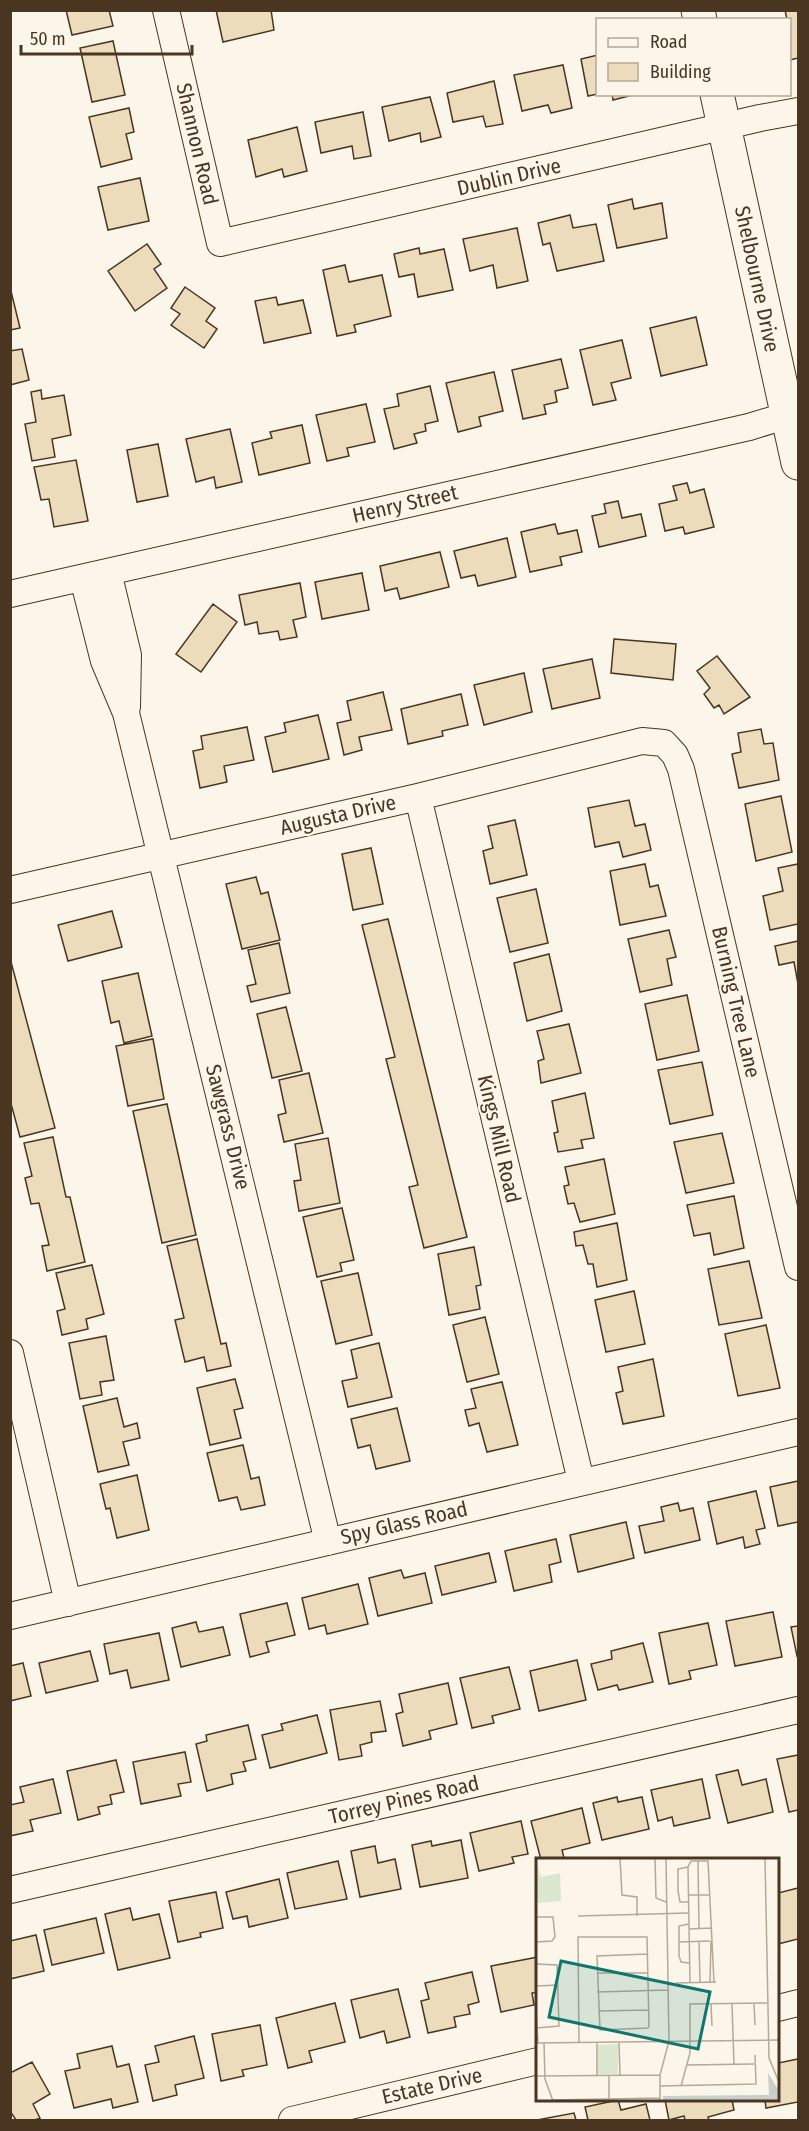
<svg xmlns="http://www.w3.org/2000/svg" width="809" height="2131" font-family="'Fira Sans Condensed',sans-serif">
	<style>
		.building { fill: #ecdcbc; stroke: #4a3520; stroke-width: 1.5 }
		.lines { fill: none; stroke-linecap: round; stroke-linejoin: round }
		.minor-casing { stroke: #4a3520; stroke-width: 28 }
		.major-casing { stroke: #4a3520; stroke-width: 35 }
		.minor { stroke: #fbf6e9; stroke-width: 26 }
		.major { stroke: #fbf6e9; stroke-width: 33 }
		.labels { text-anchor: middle; stroke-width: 4.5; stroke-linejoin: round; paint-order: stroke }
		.street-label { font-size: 21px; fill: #4a3520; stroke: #fbf6e9 }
		.inset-road { fill: none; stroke: #b4a999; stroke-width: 1.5 }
		.view { fill: #0f766e; fill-opacity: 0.15; stroke: #0f766e; stroke-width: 3 }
		.inset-edge { fill: none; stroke: #4a3520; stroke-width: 3 }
	</style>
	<rect width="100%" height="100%" fill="#fbf6e9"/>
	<path class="building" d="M66 10H109L113 26 72 35Z
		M216 10H271L274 30 223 42Z
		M785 10H798V58L790 60V20H787Z
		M113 41 125 95 92 102 80 48Z
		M598 55V94L588 96 581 59Z
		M563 65 572 108 551 113 548 105 522 111 514 75Z
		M494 81 503 124 486 127 483 116 453 122 447 93Z
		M612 94H633V95L613 100Z
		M430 97 441 137 421 142 420 133 389 141 382 107Z
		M129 108 134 132 126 134 132 159 101 167 89 117Z
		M363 112 371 156 354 159 352 146 321 153 315 122Z
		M297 127 307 171 284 177 282 169 256 177 248 140Z
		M140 178 149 221 108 230 98 187Z
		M632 199 634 209 662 203 667 238 617 248 608 205Z
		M570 215 573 228 596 224 604 261 557 271 550 243 543 245 538 223Z
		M517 228 528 281 497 288 493 265 470 271 463 239Z
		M147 244 161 264 154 269 167 288 135 311 108 271Z
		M419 248 420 254 444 249 453 290 418 297 414 274 399 277 394 254Z
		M345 265 349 282 382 275 391 316 354 325 356 332 337 336 323 270Z
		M10 287 20 328 10 330Z
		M185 287 215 308 206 321 217 329 204 348 171 325 180 314 171 308Z
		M276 297 278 305 303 300 311 333 264 343 255 301Z
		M696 317 707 365 661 376 650 328Z
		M622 340 631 378 611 383 616 400 593 405 580 350Z
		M22 349 29 380 10 385V351Z
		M561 359 568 388 555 391 557 402 544 405 546 414 523 419 512 370Z
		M494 372 503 411 479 417 481 426 458 432 446 383Z
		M430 386 438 421 425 424 426 431 414 434 417 443 394 449 384 409 399 406 397 394Z
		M41 390 42 399 64 395 71 435 52 439 55 457 32 461 25 424 36 422 31 392Z
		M366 404 375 442 347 448 349 456 327 461 316 415Z
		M302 425 310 463 259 475 252 443 272 438 270 432Z
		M230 429 242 482 216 488 214 477 196 482 186 439Z
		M158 444 168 496 137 502 127 450Z
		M76 460 88 521 54 527 49 499 41 500 34 467Z
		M687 483 690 493 704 489 714 527 685 534 683 527 665 531 659 504 677 500 673 486Z
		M618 501 622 518 641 514 646 536 599 547 592 516 606 513 604 504Z
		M555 524 558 534 577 530 582 552 560 557 562 565 530 572 521 532Z
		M507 538 516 577 478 586 475 575 461 578 454 551Z
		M440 552 449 587 400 599 397 588 385 591 380 566Z
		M362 573 369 610 322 619 315 582Z
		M300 583 306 617 293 620 297 637 280 640 278 631 259 634 257 622 245 625 239 595Z
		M213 604 237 622 201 672 176 654Z
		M614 639 676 644 673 680 611 673Z
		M717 656 750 697 724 714 719 705 714 708 704 694 710 688 697 671Z
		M592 659 600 698 552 709 543 669Z
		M524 673 532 712 484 725 474 685Z
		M383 692 392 730 359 737 362 750 344 755 337 723 351 720 347 701Z
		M461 694 468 725 442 731 443 736 408 744 401 709Z
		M318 715 329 759 273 772 265 737 286 732 284 723Z
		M247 727 254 760 224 766 227 782 200 788 193 751 203 749 201 736Z
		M761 729 764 744 773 743 779 780 739 788 732 754 741 752 738 733Z
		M781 796 792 852 756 861 745 804Z
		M629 800 635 826 645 824 651 850 623 857 619 842 595 847 588 808Z
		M515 820 527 875 490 884 483 851 493 848 488 826Z
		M371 848 383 904 353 910 342 854Z
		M645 864 650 887 658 885 666 916 620 925 610 871Z
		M798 864V924L770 930 763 896 783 891 778 868Z
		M256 877 261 894 268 892 280 940 242 949 226 884Z
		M536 889 548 943 510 952 497 898Z
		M112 911 122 947 68 961 58 925Z
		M388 919 467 1237 424 1248 409 1187 418 1185 386 1059 395 1057 362 925Z
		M669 930 676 957 667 959 672 985 640 992 628 939Z
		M798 941V984L794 962 779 965 775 946Z
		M279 943 290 993 251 1002 247 986 256 984 248 950Z
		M549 954 562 1011 527 1021 514 963Z
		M10 958 55 1128 20 1137 10 1100Z
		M138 973 152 1036 124 1043 119 1021 111 1023 102 981Z
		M687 995 699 1051 657 1060 645 1004Z
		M286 1007 302 1071 272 1078 257 1014Z
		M569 1024 581 1073 541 1083 538 1061 544 1059 537 1031Z
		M153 1039 164 1099 128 1106 116 1046Z
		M702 1062 713 1115 670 1124 658 1070Z
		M309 1073 323 1133 284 1142 278 1115 286 1113 279 1080Z
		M585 1093 594 1138 581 1140 583 1148 558 1152 554 1133 558 1132 552 1101Z
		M167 1104 196 1235 162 1243 133 1111Z
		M722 1133 734 1183 686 1193 674 1142Z
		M53 1137 66 1197H70L85 1262 47 1271 42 1246 49 1245 39 1203 31 1204 25 1178 32 1176 24 1143Z
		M328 1138 340 1203 299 1211 294 1181 301 1180 295 1144Z
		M604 1159 615 1214 580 1222 574 1203 568 1204 564 1186 569 1185 565 1167Z
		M734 1196 744 1248 714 1255 710 1233 694 1236 687 1205Z
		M342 1208 354 1260 340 1263 342 1271 317 1277 303 1217Z
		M617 1223 627 1280 597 1287 593 1264H588L583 1245 576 1246 574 1232Z
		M197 1239 221 1344 226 1343 231 1366 207 1371 204 1357 185 1362 175 1320 184 1318 167 1246Z
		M474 1247 481 1285 476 1286 480 1309 449 1315 438 1254Z
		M749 1261 762 1318 719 1325 708 1269Z
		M92 1265 104 1314 86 1319 88 1329 62 1335 57 1311 65 1309 56 1273Z
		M358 1273 372 1335 336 1344 321 1281Z
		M634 1291 645 1344 606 1352 595 1300Z
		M485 1317 499 1374 467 1382 453 1325Z
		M766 1325 780 1388 738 1396 725 1334Z
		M106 1336 114 1380 100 1382 102 1395 80 1399 69 1343Z
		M379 1343 392 1397 348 1407 342 1381 357 1378 351 1350Z
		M653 1359 664 1416 623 1424 616 1393 623 1391 618 1367Z
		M235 1379 243 1408 234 1410 241 1438 210 1445 197 1388Z
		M502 1382 518 1445 487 1452 479 1423 469 1426 465 1410 476 1408 471 1389Z
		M117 1398 124 1427 137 1423 140 1438 123 1442 129 1465 98 1472 83 1406Z
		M397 1408 410 1461 376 1469 370 1445 358 1448 351 1419Z
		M243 1445 251 1479 259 1477 265 1505 241 1510 237 1497 219 1501 207 1453Z
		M137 1475 149 1530 117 1538 110 1508 106 1509 100 1484Z
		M798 1481V1522L778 1526 770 1487Z
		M756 1491 765 1528 756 1530 760 1544 745 1548 743 1537 717 1544 708 1502Z
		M678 1503 680 1511 693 1508 700 1540 645 1553 639 1526 664 1521 661 1507Z
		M626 1522 634 1558 578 1572 570 1535Z
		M556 1539 561 1562 549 1565 552 1582 514 1591 505 1551Z
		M489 1553 496 1582 442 1595 435 1566Z
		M401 1570 404 1578 425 1573 432 1603 378 1616 369 1578Z
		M358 1584 368 1624 327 1634 325 1625 309 1629 302 1598Z
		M287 1603 295 1635 266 1642 269 1652 250 1657 240 1614Z
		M773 1612 782 1657 735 1666 726 1621Z
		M196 1622 199 1632 223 1627 230 1655 181 1667 172 1628Z
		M708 1623 717 1665 689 1671 691 1679 669 1684 659 1633Z
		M798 1626V1655L797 1656 791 1627Z
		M159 1633 169 1680 131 1688 127 1670 110 1674 104 1644Z
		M643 1643 653 1682 619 1690 617 1685 598 1690 591 1664 612 1659 611 1651Z
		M90 1651 98 1681 46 1693 39 1663Z
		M577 1660 586 1700 539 1711 530 1671Z
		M23 1663 31 1696 10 1701V1666Z
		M509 1667 520 1709 492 1716 494 1723 472 1728 460 1678Z
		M448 1683 457 1724 429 1731 431 1739 403 1746 396 1714 403 1712 399 1694Z
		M380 1701 386 1731 371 1733 372 1742 360 1745 362 1756 339 1760 330 1710Z
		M317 1715 327 1753 270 1768 262 1735 283 1730 281 1724Z
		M248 1725 256 1759 243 1762 246 1771 231 1774 233 1784 207 1791 196 1744 207 1741 206 1735Z
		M185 1752 191 1782 178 1784 181 1796 141 1804 133 1762Z
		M798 1755V1810L789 1812 777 1759Z
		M116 1760 124 1792 110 1795 112 1804 98 1807 100 1814 78 1820 67 1771Z
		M738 1770 742 1785 766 1779 773 1812 728 1823 716 1775Z
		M53 1779 61 1813 30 1820 33 1831 10 1836V1805L24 1802 20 1787Z
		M702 1779 710 1818 674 1826 672 1817 658 1821 651 1790Z
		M617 1797 618 1802 642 1797 649 1829 602 1840 593 1803Z
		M582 1808 590 1843 562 1850 564 1858 541 1860 531 1821Z
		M521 1821 528 1854 512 1857 514 1863 479 1871 470 1833Z
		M461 1840 468 1878 420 1887 412 1845 431 1841 432 1846Z
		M375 1846 378 1863 395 1859 401 1889 360 1897 351 1851Z
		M338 1861 347 1899 295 1909 287 1873Z
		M279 1879 288 1918 249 1927 247 1916 233 1919 226 1892Z
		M798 1888V1939L778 1944V1893Z
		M216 1892 223 1928 200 1933 201 1937 178 1942 169 1901Z
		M130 1908 133 1920 159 1914 170 1958 118 1970 105 1914Z
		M96 1918 104 1953 52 1965 44 1930Z
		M36 1935 44 1971 10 1979V1941Z
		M538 1957V1992L532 1993 534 2005 501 2012 491 1966Z
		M472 1972 479 2002 468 2005 470 2014 454 2017 456 2027 428 2033 421 2001 429 1999 425 1983Z
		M398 1989 410 2037 387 2043 384 2031 360 2038 351 2000Z
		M335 2003 345 2042 309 2051 312 2062 288 2068 276 2018Z
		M260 2025 267 2065 242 2070 244 2076 221 2081 212 2034Z
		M194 2036 204 2078 175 2085 177 2095 153 2101 145 2065 159 2062 155 2046Z
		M112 2046 117 2067 129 2064 138 2102 113 2108 111 2099 74 2108 65 2071 80 2068 77 2054Z
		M798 2059V2102L766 2108 765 2100H778V2063Z
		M32 2062 50 2094 33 2104 40 2118 35 2120H16L10 2111V2073Z
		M618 2100 621 2110 646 2104 650 2120H588L585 2107Z
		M665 2100H732L734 2110 708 2117 709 2120H685L684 2116 669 2120Z
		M574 2113 576 2120H537Z"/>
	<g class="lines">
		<g class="minor-casing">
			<path id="minor" d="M166 10 220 243 760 118 798 111
				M108 572 128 655 127 707
				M83 578 104 661 126 713 328 1542
				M10 594 749 427 798 412
				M418 797 581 1481
				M10 890 418 797 642 741 664 743 675 755 681 769 798 1267
				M10 1353 68 1603
				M10 1616 798 1432
				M10 1890 798 1710
				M778 2008 798 2003
				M292 2120 538 2061"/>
		</g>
		<g class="major-casing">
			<path id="major" d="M698 10 700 20
				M717 94 798 463"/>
		</g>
		<use href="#minor" class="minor"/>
		<use href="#major" class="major"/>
	</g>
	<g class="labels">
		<g class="street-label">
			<text transform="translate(197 144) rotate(77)" y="7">Shannon Road</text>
			<text transform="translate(509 177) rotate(-13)" y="7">Dublin Drive</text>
			<text transform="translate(757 279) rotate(78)" y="7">Shelbourne Drive</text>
			<text transform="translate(405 504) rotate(-13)" y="7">Henry Street</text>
			<text transform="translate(338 815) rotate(-13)" y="7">Augusta Drive</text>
			<text transform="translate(736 1002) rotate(77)" y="7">Burning Tree Lane</text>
			<text transform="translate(228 1127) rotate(76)" y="7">Sawgrass Drive</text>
			<text transform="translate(499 1139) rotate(77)" y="7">Kings Mill Road</text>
			<text transform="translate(404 1523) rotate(-13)" y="7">Spy Glass Road</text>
			<text transform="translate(404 1800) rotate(-13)" y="7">Torrey Pines Road</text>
			<text transform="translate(432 2086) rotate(-13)" y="7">Estate Drive</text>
		</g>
	</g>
	<g transform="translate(536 1858)">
		<rect width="243" height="243" fill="#fbf6e9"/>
		<path d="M0 2 5 19 24 15 25 43 0 45ZM82 186V216H62V187Z" fill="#dce7d0"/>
		<path d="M232 215 243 233V243L127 242V238L233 237Z" fill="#c9cecd"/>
		<path class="inset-road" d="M84 0 86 37 101 39V58M119 0 120 40 130 44M229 0 233 200 243 224M162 3 163 70M152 9 142 11V33L144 44H152M152 37H173M42 58 152 55M0 59H17L19 79 16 83 0 84M153 66 143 68V98L145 104 153 105M153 71 175 70M163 83 164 124M143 84 174 83M0 106 21 107 23 168 0 170M61 115H112M174 124 175 83M140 125 180 124M154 125 152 9 155 3H172L178 124M0 128 22 127M61 134 132 132M218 145 219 167M175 146 176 168M196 146 198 207M62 153 112 152M0 154 2 185M43 184 42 79H111L113 168 112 170 64 172 61 98 111 96M61 184V217M83 184 84 217M0 185 243 182M8 185 9 221 17 243M151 207 218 206M73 217V243M0 218 124 217M124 228 220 226 219 197M145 228 154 195V146L231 145M17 242 124 240M124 243V217L133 183 130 0"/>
		<path class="view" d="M25 103 174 134 162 191 13 159Z"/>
		<rect width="243" height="243" class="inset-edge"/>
	</g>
	<rect width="809" height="2131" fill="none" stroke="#4a3520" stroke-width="24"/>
	<rect x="596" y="18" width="195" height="78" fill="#fbf6e9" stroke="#b4a999" stroke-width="1.5"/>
	<rect x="608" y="38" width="30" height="9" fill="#fbf6e9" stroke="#b4a999" stroke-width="1.5"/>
	<text x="650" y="48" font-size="18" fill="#4a3520">Road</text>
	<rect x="608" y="63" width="30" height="18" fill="#ecdcbc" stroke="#b4a999" stroke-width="1.5"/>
	<text x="650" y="78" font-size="18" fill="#4a3520">Building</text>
	<path d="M21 45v9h171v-9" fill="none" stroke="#4a3520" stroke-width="3"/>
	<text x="30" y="45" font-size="18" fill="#4a3520" stroke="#fbf6e9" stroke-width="4.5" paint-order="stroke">50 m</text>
</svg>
